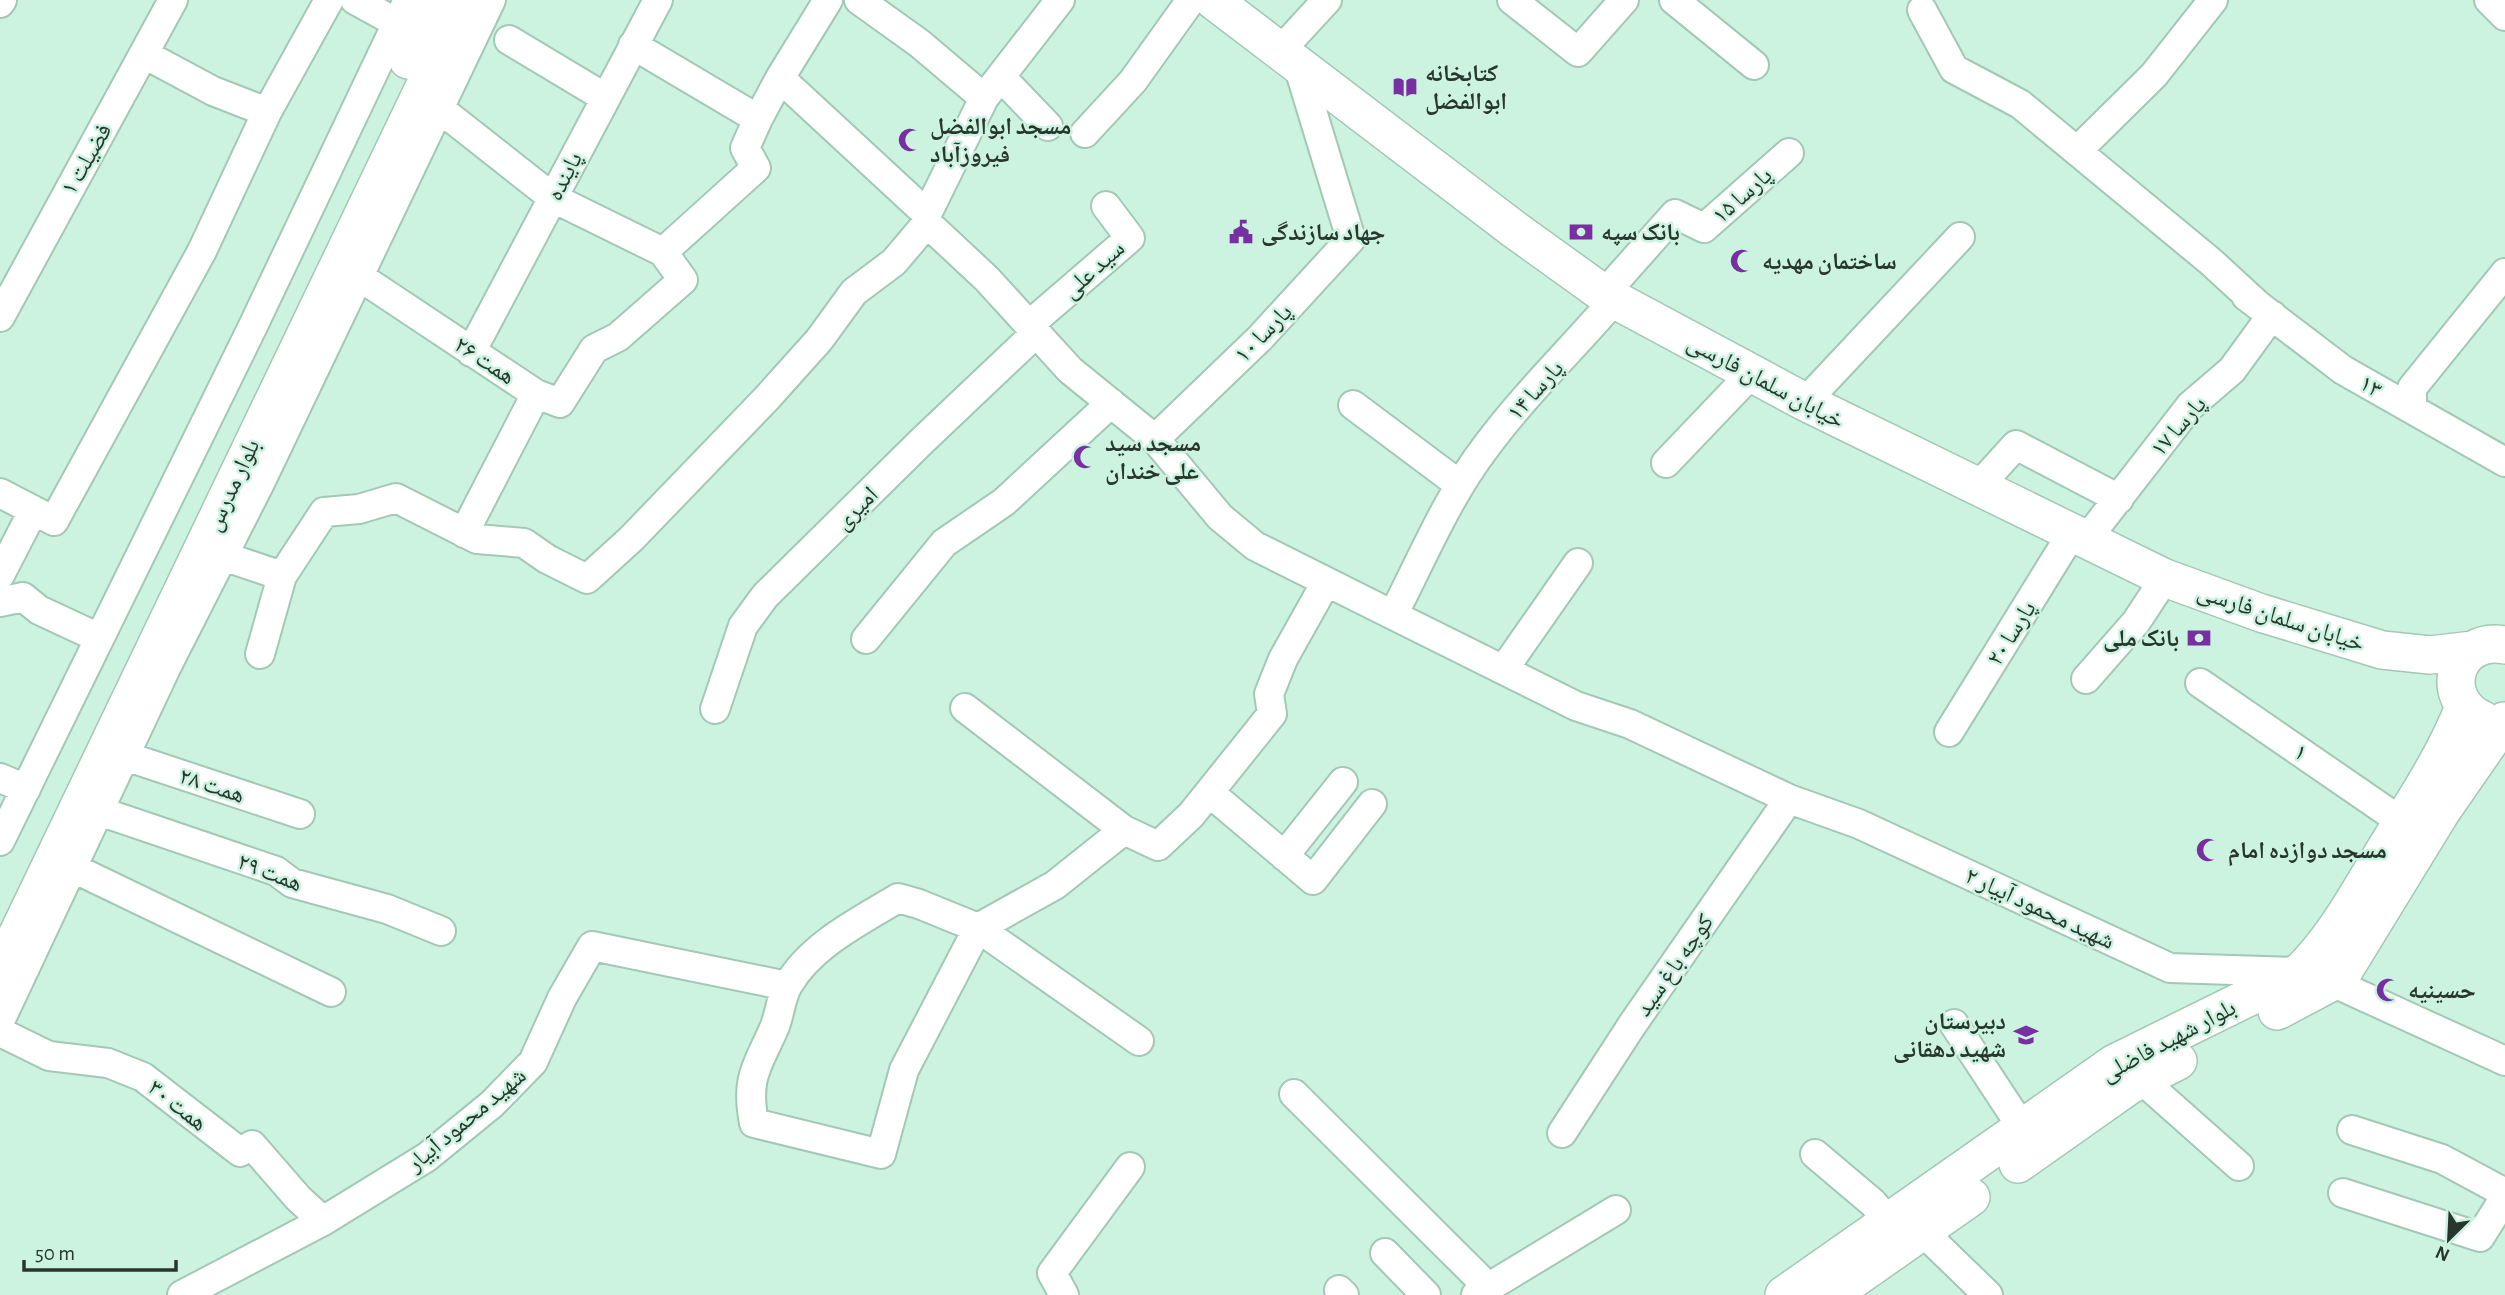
<svg xmlns="http://www.w3.org/2000/svg" width="2505" height="1295" font-family="'Alegreya Sans','Noto Naskh Arabic',sans-serif">
	<style>
		.lines { fill: none; stroke-linecap: round; stroke-linejoin: round }
		.minor-casing { stroke: #a3c8b5; stroke-width: 32 }
		.major-casing { stroke: #a3c8b5; stroke-width: 40 }
		.minor { stroke: #fff; stroke-width: 28 }
		.major { stroke: #fff; stroke-width: 37 }
		.labels { text-anchor: middle; stroke-width: 5; stroke-linejoin: round; paint-order: stroke }
		.poi-label { font-size: 24px; font-weight: bold; fill: #27362e; stroke: #ccf3df; text-anchor: start }
		.street-label { font-size: 24px; fill: #27362e; stroke: #ccf3df }
	</style>
	<rect width="100%" height="100%" fill="#ccf3df"/>
	<g class="lines">
		<g class="minor-casing">
			<path id="minor" d="M355 0 397 23
				M828 0 780 78 927 214
				M859 0 919 43 984 98
				M1512 0 1578 52 1624 0
				M1674 0 1754 65
				M2489 0 2505 16
				M0 3 2 0
				M1922 10 1954 69 2020 104 2037 118 2210 261 2259 306
				M509 40 604 97
				M633 45 758 119 780 78
				M1280 51 1327 0
				M144 54 213 91 267 112
				M1001 77 1048 126
				M440 109 553 198 663 252 756 168 745 148 758 119
				M1085 133 1133 81 1191 0
				M2078 150 2154 75 2213 0
				M927 214V223L987 279 1070 370 1155 439 1260 338 1351 239 1298 65
				M927 214 984 98 1060 0
				M360 277 536 394 560 403 594 349 618 337 683 280 663 252
				M1604 294 1675 214 1704 228 1789 153
				M2246 296 2343 370 2505 462
				M0 317 173 0
				M1029 325 1130 238 1106 206
				M471 352 658 0
				M1805 402 1960 237
				M1353 405 1460 485
				M2412 409V388L2505 273
				M1155 439 1220 517 1255 546 1393 615C1422 559 1447 498 1485 448 1524 395 1572 349 1615 299
				M1666 463 1751 374
				M1977 488 2016 445 2119 499
				M0 493 54 521 202 251 267 112 329 0
				M464 533 536 394
				M2086 540 2190 406 2232 370 2272 315
				M223 556 282 576
				M0 575 33 511
				M0 602 23 597 39 610 99 638
				M1393 615 1576 706 1630 724 1789 799 1859 824 2170 968 2296 972
				M866 639 944 543 1004 502 1111 403
				M260 654 282 576 324 512 359 509 396 498 477 539 524 543 547 559 587 579 631 539 767 398 819 340 854 292 894 262 927 223
				M1504 669 1578 563
				M2086 679 2136 622 2165 578
				M2200 683 2402 822
				M965 708 1124 830
				M715 709 743 626 765 596 921 442 1036 333
				M1949 732 2072 533
				M125 756 300 814
				M0 778 26 789
				M1210 793 1313 880 1372 804
				M99 811 276 871 292 883 387 909 441 931
				M0 841 253 326 408 0
				M1284 856 1343 782
				M73 868 331 992
				M2332 982 2505 1061
				M0 1021 166 668 260 483 491 0
				M1954 1024 2023 1129
				M0 1032 49 1056 108 1063 143 1077 240 1152 252 1145 298 1198 323 1221
				M1139 1041 978 928 904 1070 881 1154 754 1123C745 1076 758 1066 775 1026 780 1013 781 997 788 985 811 945 860 921 898 898L919 904 978 928 1055 885 1124 830 1158 846 1191 815 1272 714 1269 694 1283 659 1325 584
				M2141 1079 2239 1166
				M1294 1094 1489 1288
				M2352 1130 2442 1159 2505 1193
				M1562 1133 1632 1025 1789 799
				M1815 1154 1873 1203 1889 1222
				M2343 1193 2480 1237 2505 1197
				M1922 1231 1988 1295
				M1385 1253 1426 1295
				M1339 1290 1344 1295
				M182 1295 323 1221 427 1157 492 1104 533 1062 562 998 592 946 787 986
				M1064 1295 1052 1273 1130 1167
				M1476 1295 1616 1210"/>
		</g>
		<g class="major-casing">
			<path id="major" d="M1213 0 1515 230 1604 294 1805 402 2165 578 2261 613 2382 650 2430 655 2473 650
				M408 60 435 0
				M2483 720C2436 699 2455 635 2505 645
				M0 971 466 0
				M2277 1011 2332 982 2343 972 2441 812 2504 721
				M2018 1164 2130 1085 2178 1061
				M1784 1295 2115 1063 2300 972C2334 939 2358 894 2383 853 2412 805 2443 760 2464 707
				M1831 1295 1971 1197"/>
		</g>
		<use href="#minor" class="minor"/>
		<use href="#major" class="major"/>
	</g>
	<defs>
		<g id="library-bare" transform="scale(1.89)"><path d="M-6-4Q-3-5.5-.7-3.5V5Q-3 3-6 4ZM6-4Q3-5.5 .7-3.5V5Q3 3 6 4Z" fill="#772fa2" stroke="#ccf3df" stroke-width="2.5" paint-order="stroke"/></g>
		<g id="mosque-bare" transform="scale(1.89)"><path d="M3.5-4.9A6 6 0 1 0 3.5 4.9A5 5 0 1 1 3.5-4.9Z" fill="#772fa2" stroke="#ccf3df" stroke-width="2.5" paint-order="stroke"/></g>
		<g id="civic-bare" transform="scale(1.89)"><path d="M-.6-6.5H3V-4.5H.6V-3L4-1V1h2V6H-6V1h2V-1L-.6-3ZM-1.2 2.5V6h2.4V2.5Z" fill="#772fa2" stroke="#ccf3df" stroke-width="2.5" paint-order="stroke"/></g>
		<g id="bank-bare" transform="scale(1.89)"><path d="M-6-4H6V4H-6ZM0-2.3a2.3 2.3 0 1 0 0 4.6a2.3 2.3 0 1 0 0-4.6Z" fill="#772fa2" stroke="#ccf3df" stroke-width="2.5" paint-order="stroke"/></g>
		<g id="school-bare" transform="scale(1.89)"><path d="M0-5L7-2L0 1L-7-2ZM-4 1L0 2.5L4 1V4Q0 6-4 4Z" fill="#772fa2" stroke="#ccf3df" stroke-width="2.5" paint-order="stroke"/></g>
	</defs>
	<g fill-rule="evenodd">
		<use href="#library-bare" x="1405" y="87"/>
		<use href="#mosque-bare" x="910" y="140"/>
		<use href="#civic-bare" x="1241" y="232"/>
		<use href="#bank-bare" x="1581" y="232"/>
		<use href="#mosque-bare" x="1742" y="261"/>
		<use href="#mosque-bare" x="1085" y="457"/>
		<use href="#bank-bare" x="2199" y="638"/>
		<use href="#mosque-bare" x="2208" y="850"/>
		<use href="#mosque-bare" x="2388" y="990"/>
		<use href="#school-bare" x="2026" y="1035"/>
	</g>
	<g class="labels">
		<g class="poi-label">
			<text x="1425" y="81">کتابخانه<tspan x="1425" dy="28">ابوالفضل</tspan></text>
			<text x="930" y="134">مسجد ابوالفضل<tspan x="930" dy="28">فیروزآباد</tspan></text>
			<text x="1261" y="240">جهاد سازندگی</text>
			<text x="1601" y="240">بانک سپه</text>
			<text x="1762" y="269">ساختمان مهدیه</text>
			<text x="1105" y="451">مسجد سید<tspan x="1105" dy="28">علی خندان</tspan></text>
			<text x="2179" y="646" text-anchor="end">بانک ملی</text>
			<text x="2228" y="858">مسجد دوازده امام</text>
			<text x="2408" y="998">حسینیه</text>
			<text x="2006" y="1029" text-anchor="end">دبیرستان<tspan x="2006" dy="28">شهید دهقانی</tspan></text>
		</g>
		<g class="street-label">
			<text transform="translate(86 159) rotate(-60)" y="8">فضیلت ۱</text>
			<text transform="translate(564 176) rotate(-63)" y="8">پاینده</text>
			<text transform="translate(1742 195) rotate(-42)" y="8">پارسا ۱۵</text>
			<text transform="translate(1093 269) rotate(-42)" y="8">سید علی</text>
			<text transform="translate(1263 333) rotate(-46)" y="8">پارسا ۱۰</text>
			<text transform="translate(485 360) rotate(33)" y="8">همت ۲۶</text>
			<text transform="translate(1766 381) rotate(28)" y="8">خیابان سلمان فارسی</text>
			<text transform="translate(2371 386) rotate(30)" y="8">۱۳</text>
			<text transform="translate(1535 390) rotate(-48)" y="8">پارسا ۱۴</text>
			<text transform="translate(2178 426) rotate(-49)" y="8">پارسا ۱۷</text>
			<text transform="translate(232 485) rotate(-65)" y="8">بلوار مدرس</text>
			<text transform="translate(856 508) rotate(-45)" y="8">امیری</text>
			<text transform="translate(2281 617) rotate(18)" y="8">خیابان سلمان فارسی</text>
			<text transform="translate(2011 633) rotate(-58)" y="8">پارسا ۲۰</text>
			<text transform="translate(2301 752) rotate(34)" y="8">۱</text>
			<text transform="translate(212 785) rotate(18)" y="8">همت ۲۸</text>
			<text transform="translate(270 872) rotate(21)" y="8">همت ۲۹</text>
			<text transform="translate(2040 908) rotate(25)" y="8">شهید محمود آبیار ۲</text>
			<text transform="translate(1674 965) rotate(-55)" y="8">کوچه باغ سید</text>
			<text transform="translate(2168 1040) rotate(-28)" y="8">بلوار شهید فاضلی</text>
			<text transform="translate(178 1105) rotate(38)" y="8">همت ۳۰</text>
			<text transform="translate(466 1119) rotate(-40)" y="8">شهید محمود آبیار</text>
		</g>
	</g>
	<g transform="translate(2449 1239) rotate(204)" stroke="#ccf3df" stroke-width="5" paint-order="stroke">
	<path d="M0-5L12 26L0 18L-12 26Z" fill="#27362e"/>
	<text y="-10" font-size="19" font-weight="bold" text-anchor="middle" fill="#27362e">N</text>
	</g>
	<path d="M24 1260v10h152v-10" fill="none" stroke="#27362e" stroke-width="3.5"/>
	<text x="35" y="1260" font-size="21" fill="#27362e" stroke="#ccf3df" stroke-width="5" paint-order="stroke">50 m</text>
</svg>
